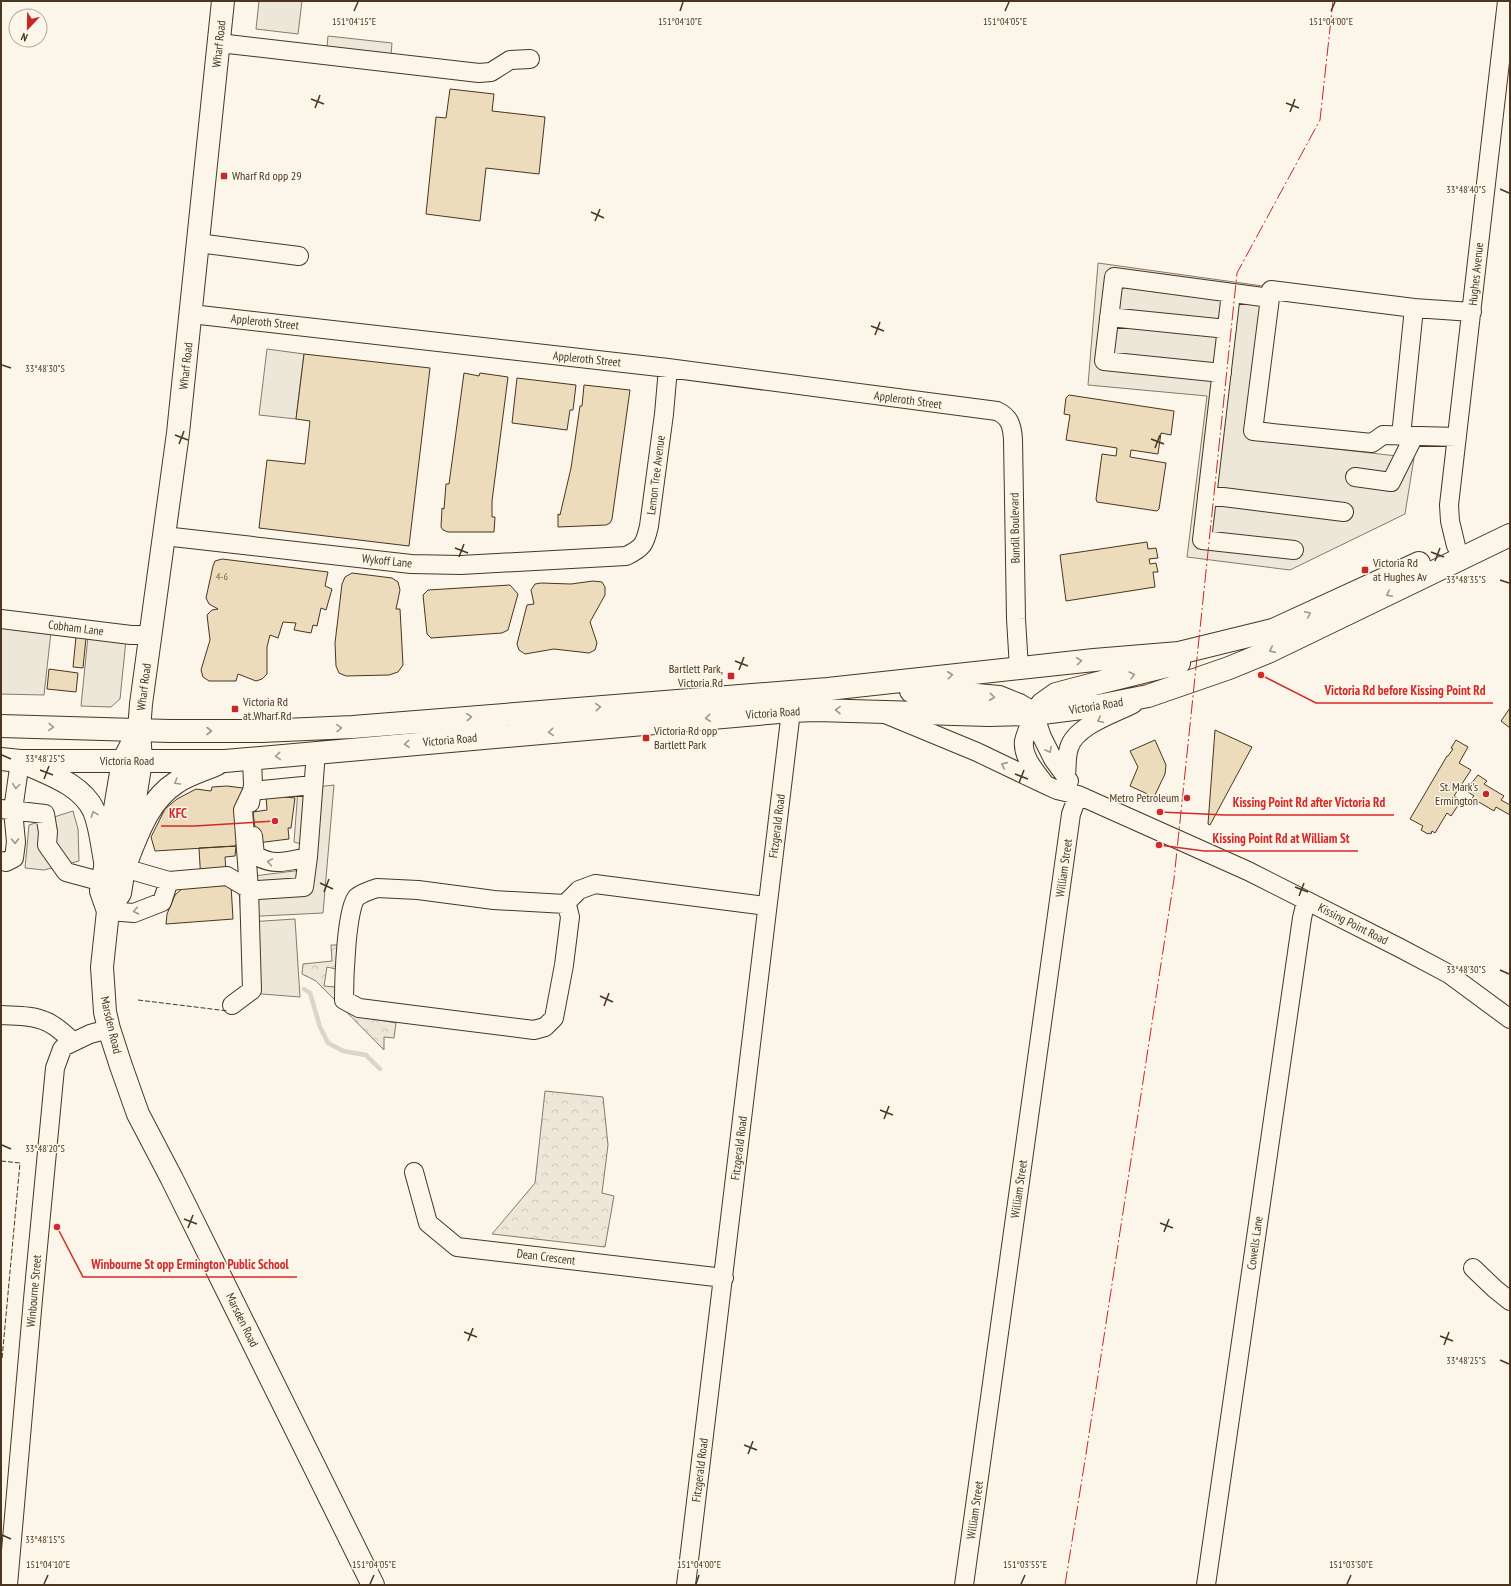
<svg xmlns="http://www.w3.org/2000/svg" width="1511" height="1586" font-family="'PT Sans Narrow',sans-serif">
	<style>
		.forest { fill: url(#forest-crowns); stroke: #887966 }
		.parking { fill: #ede7d9; stroke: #887966 }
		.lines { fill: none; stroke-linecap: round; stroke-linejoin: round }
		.stream { stroke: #dcd4c6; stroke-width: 4.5 }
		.building { fill: #ecdcbc; stroke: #4a3520 }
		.minor-casing { stroke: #4a3520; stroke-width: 20 }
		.major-casing { stroke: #4a3520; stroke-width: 24 }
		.highway-casing { stroke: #4a3520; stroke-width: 24 }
		.minor { stroke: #fbf6e9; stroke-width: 18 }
		.major { stroke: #fbf6e9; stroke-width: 22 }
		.highway { stroke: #fbf6e9; stroke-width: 22 }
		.fence { stroke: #4a3520; stroke-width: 1; stroke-dasharray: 5 2; stroke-linecap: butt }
		.power { stroke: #c62828; stroke-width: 1; stroke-dasharray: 14 3 2 3; stroke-linecap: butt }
		.oneway { stroke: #a29684 }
		.ticks { fill: none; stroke: #4a3520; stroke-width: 1.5 }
		.poi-dot { fill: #c62828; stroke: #fbf6e9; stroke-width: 1.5 }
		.labels { text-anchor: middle; stroke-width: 3; stroke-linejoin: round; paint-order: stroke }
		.number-label { font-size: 10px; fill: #725f47 }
		.street-label { font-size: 12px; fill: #4a3520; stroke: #fbf6e9 }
		.poi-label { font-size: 12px; fill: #4a3520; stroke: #fbf6e9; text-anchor: start }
		.ticks-label { font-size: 10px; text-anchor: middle; fill: #4a3520; stroke: #fbf6e9; stroke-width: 3; stroke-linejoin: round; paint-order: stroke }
		.leader { fill: none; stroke: #d62828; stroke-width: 1.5 }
		.callout-dot { fill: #d62828; stroke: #fbf6e9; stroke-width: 1.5 }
		.callout-label { font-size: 13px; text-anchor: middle; font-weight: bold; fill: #d62828; stroke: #fbf6e9; stroke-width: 3; stroke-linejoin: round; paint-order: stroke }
	</style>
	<defs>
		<pattern id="forest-crowns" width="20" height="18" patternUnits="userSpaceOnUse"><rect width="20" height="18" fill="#ede6d9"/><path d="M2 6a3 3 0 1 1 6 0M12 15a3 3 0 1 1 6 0" fill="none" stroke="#cdc6ba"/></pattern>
	</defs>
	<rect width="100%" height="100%" fill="#fbf6e9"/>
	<path class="forest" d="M331 945H347L345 971 327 967 324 986 335 987 350 1009 364 1017 396 1023 394 1038 384 1037V1050L316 981 302 974 303 964 332 961Z
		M545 1091 603 1097 608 1145 602 1193 614 1196 605 1247 492 1234 535 1183Z"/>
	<path class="parking" d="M259 1H302L298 34 256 29Z
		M328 36 392 43 391 55 327 47Z
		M1098 263 1277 288 1258 440 1414 458 1405 514 1290 570 1187 557 1207 396 1088 385Z
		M267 349 304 354 296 419 259 415Z
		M1 626 51 632 44 695 1 694Z
		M88 636 126 640 120 699 111 707 81 706Z
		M334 785 323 913 241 917 238 878 302 870 305 845 294 842 298 789Z
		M73 811 78 829 79 861 44 870 25 868 29 825Z
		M295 919 300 997 249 993 248 922Z"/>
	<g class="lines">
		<path class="stream" d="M304 989 310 993 320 1027 328 1043 343 1051 366 1055 380 1069"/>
	</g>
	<path class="building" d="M450 89 494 94 492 111 545 117 539 174 486 168 480 221 426 214 436 117 446 118Z
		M304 354 430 368 409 546 259 528 267 460 305 464 310 421 296 419Z
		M464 373 479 376 480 373 508 377 492 501V517H495L494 532H448L443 530 441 527 442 508 444 509 446 484H449Z
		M517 378 576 385 573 410H570L567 430 512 423Z
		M584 385 630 390 612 519 610 523 606 525 558 527V514L560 515 571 468 580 406H582Z
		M1069 395 1174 411 1171 435 1161 433 1158 454 1131 450 1130 457 1166 463 1159 509 1157 511 1097 502 1096 499 1102 454 1116 456 1117 448 1066 440 1070 415 1064 414 1066 398Z
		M1147 542 1148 549 1156 548 1158 558 1149 559 1150 564 1156 563 1158 572H1153L1155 587 1066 601 1060 555Z
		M222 559 328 572 325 586 332 589 326 610 321 608 317 626 313 625 311 633 294 630 296 623 283 622 278 638 270 635 267 647V674L262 679 256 681 238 674 236 681H209L203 677 201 670 210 640 207 615 212 610 218 609 209 604 206 598 213 566 215 561Z
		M352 573 392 578 398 582 400 590 396 609H400L403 665 398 672 389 675 346 676 339 673 336 666 335 643 342 584 345 577Z
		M593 581 602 582 605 587V595L590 622 597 643 595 650 589 653 554 649 525 654 519 650 517 644 527 605 534 604 531 590 535 584 541 583 571 584Z
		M510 585 518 594 508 630 502 633 431 638 427 634 423 595 428 590Z
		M76 637 86 638 83 668 73 667Z
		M49 669 78 673 76 692 47 689Z
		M1510 708V728L1501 721Z
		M1215 730 1252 747 1210 825 1208 824Z
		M1155 740 1166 765 1165 774 1154 797 1130 786 1138 767 1130 751Z
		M1456 740 1468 747 1459 763 1471 770 1454 796 1458 799 1456 802 1459 804 1451 816 1447 813 1435 833 1432 831 1431 834 1429 833 1428 834 1421 830 1423 826 1410 819 1447 756H1448L1453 749 1451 748Z
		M1478 775 1487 781 1484 784 1504 796 1501 800 1510 805V815L1496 807 1494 811 1472 798 1474 796 1468 792 1467 789Z
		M227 786 243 788 236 846 155 851 151 837 165 809 177 799 196 789 211 791 212 787Z
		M285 793V797L295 798 291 828H288L289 839 257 843 253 812 267 810 266 796Z
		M236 846 235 856 225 857 227 885H231L233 919 166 924 167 914 175 895 183 888 201 882 199 848Z"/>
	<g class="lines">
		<g class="minor-casing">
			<path id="minor" d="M219 43 479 73 491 72 510 60 530 59
				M198 243 299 256
				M1231 293 1202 540 1294 550
				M191 314 668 368 997 411C1010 417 1012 426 1013 439L1016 619 1019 668
				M1109 317 1227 329
				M1222 373 1104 361 1114 277 1270 298
				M1401 436 1414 308
				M1457 437 1383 435 1372 443 1253 431 1271 290 1414 308 1472 312
				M1355 477 1391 482 1414 436
				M1207 495 1344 512
				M164 536 411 564 461 565 626 556C643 548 645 544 649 526L664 414 668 368
				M1456 546 1450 521 1449 505 1507 1
				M1 619 131 635H151
				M885 714 977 752 1046 785 1057 790 1078 795 1248 871 1400 948 1449 974 1510 1019
				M1034 714 1042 737 1053 759 1069 781
				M1034 714C1031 723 1026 732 1024 741 1022 757 1036 772 1045 784
				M1066 776C1067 767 1066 757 1069 748 1075 726 1113 714 1133 704
				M252 791 313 785
				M250 803 253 785 252 758
				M1 809 45 814 48 832 47 845 66 872 103 882
				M253 836 255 855C274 867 288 861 308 857
				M1 861 6 862 14 858 16 842 13 810 20 761
				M124 868 169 881 227 876 249 889 258 890 304 887 308 857 316 752
				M377 888 418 890 494 900 565 904 568 909 570 917 564 965 554 1018 545 1027 534 1030 359 1008 344 1000C344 983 346 907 357 897 362 893 371 890 377 888Z
				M565 904 579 890 595 884 766 906
				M108 911 134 913 162 902 169 881
				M232 1005 252 990 249 889 243 810 252 791
				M1 1015C15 1016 32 1015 45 1021 56 1025 64 1034 73 1041
				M414 1172 428 1223 457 1247 724 1278
				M1473 1268 1495 1289 1510 1301
				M8 1585 33 1299 55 1068 62 1049 65 1046 90 1034 109 1029
				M686 1585 791 711
				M964 1585 1071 814 1078 795
				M1206 1585 1302 918 1306 901"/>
		</g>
		<g class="major-casing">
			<path id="major" d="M139 730 123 761 101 891 108 911 102 967 105 1012 109 1029 121 1066 138 1114 172 1179 373 1585
				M108 911 120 893 141 761 139 730 141 704 178 433 223 1"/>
		</g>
		<g class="highway-casing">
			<path id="highway" d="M911 691 943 692 999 697 1019 705 1031 712
				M1034 714 1042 704 1056 694 1094 684 1179 663
				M1 726 170 731H261L353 727 828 689 1094 660 1179 653 1273 630 1419 563
				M1 759 20 761H225L791 711 816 710 989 715 1034 714 1098 706 1148 696 1229 668 1268 652 1510 535
				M27 764C51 775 82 785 94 811 101 828 102 848 106 866
				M124 868C137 836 147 801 177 782 189 774 204 770 217 764"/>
		</g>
		<use href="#minor" class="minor"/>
		<use href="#major" class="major"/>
		<use href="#highway" class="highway"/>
		<path class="fence" d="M138 1000 228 1011
			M1 1161 20 1163 2 1359H1"/>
		<path class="power" d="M1065 1585 1086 1454 1174 879 1237 273 1320 120 1333 1"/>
	</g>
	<defs><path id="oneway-chevron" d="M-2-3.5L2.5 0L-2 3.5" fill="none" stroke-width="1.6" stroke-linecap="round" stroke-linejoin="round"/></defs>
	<g class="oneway">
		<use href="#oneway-chevron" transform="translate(1389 594) rotate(154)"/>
		<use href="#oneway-chevron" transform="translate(1308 614) rotate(-25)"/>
		<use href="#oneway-chevron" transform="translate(1272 650) rotate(155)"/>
		<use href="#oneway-chevron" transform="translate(1079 661) rotate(-6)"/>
		<use href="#oneway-chevron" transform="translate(950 675) rotate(-6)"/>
		<use href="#oneway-chevron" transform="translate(1132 675) rotate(-14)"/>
		<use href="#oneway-chevron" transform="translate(992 697) rotate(6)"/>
		<use href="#oneway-chevron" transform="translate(598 707) rotate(-4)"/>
		<use href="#oneway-chevron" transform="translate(838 710) rotate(-179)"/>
		<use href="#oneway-chevron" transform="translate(469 717) rotate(-4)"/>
		<use href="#oneway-chevron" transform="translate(708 718) rotate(175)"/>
		<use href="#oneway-chevron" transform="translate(1100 720) rotate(155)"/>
		<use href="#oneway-chevron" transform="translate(51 727) rotate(2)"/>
		<use href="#oneway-chevron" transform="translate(339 728) rotate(-2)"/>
		<use href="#oneway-chevron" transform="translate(209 731)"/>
		<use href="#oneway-chevron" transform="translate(551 732) rotate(175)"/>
		<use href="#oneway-chevron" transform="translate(407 744) rotate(175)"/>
		<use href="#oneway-chevron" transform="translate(1049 750) rotate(62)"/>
		<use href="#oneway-chevron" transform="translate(278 756) rotate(175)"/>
		<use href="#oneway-chevron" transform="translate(1004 765) rotate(-156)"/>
		<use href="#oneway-chevron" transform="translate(177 782) rotate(149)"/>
		<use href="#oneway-chevron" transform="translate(16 786) rotate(98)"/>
		<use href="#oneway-chevron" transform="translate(94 814) rotate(-110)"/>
		<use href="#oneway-chevron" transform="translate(15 841) rotate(89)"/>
		<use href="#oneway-chevron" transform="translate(270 862) rotate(-170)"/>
		<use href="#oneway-chevron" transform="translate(136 911) rotate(168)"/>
	</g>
	<path class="ticks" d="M354 11 358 2M680 11 683 2M1005 11 1009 2M1331 11 1335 2M311 99 324 104M1286 103 1299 108M315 108 320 95M1290 112 1295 99M1500 189 1509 193M591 212 604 218M595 221 600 209M871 326 884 331M875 335 880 322M2 365 11 368M175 435 188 440M1151 439 1164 444M179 444 184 431M1155 448 1160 435M455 548 468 553M1431 552 1444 557M459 557 464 544M1435 561 1440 548M1500 580 1509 583M735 661 748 666M739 670 744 657M2 755 11 759M40 770 53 775M1015 774 1028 779M44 779 49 766M1019 783 1024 770M320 883 333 889M1295 887 1308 892M324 892 329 879M1299 896 1304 883M1500 970 1509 974M600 996 613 1002M604 1006 609 993M880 1110 893 1115M884 1119 889 1106M2 1145 11 1149M184 1219 197 1224M1160 1223 1173 1228M188 1228 193 1215M1164 1232 1169 1219M464 1332 477 1337M1440 1336 1453 1341M468 1341 473 1328M1444 1345 1449 1332M1500 1360 1509 1364M744 1445 757 1450M748 1454 753 1441M2 1535 11 1539M44 1584 48 1575M370 1584 374 1575M696 1584 699 1575M1021 1584 1025 1575M1347 1584 1351 1575"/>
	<g class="poi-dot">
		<rect x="220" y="172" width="8" height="8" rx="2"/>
		<rect x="1361" y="566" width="8" height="8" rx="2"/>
		<rect x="727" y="672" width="8" height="8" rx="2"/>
		<rect x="231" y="705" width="8" height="8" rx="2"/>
		<rect x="642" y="734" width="8" height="8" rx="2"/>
		<circle cx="1486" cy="794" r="4"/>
		<circle cx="1187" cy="798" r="4"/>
	</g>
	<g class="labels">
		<g class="number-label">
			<text x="222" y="580">4-6</text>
		</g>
		<g class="street-label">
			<text transform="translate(219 44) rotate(-84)" y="4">Wharf Road</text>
			<text transform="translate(1476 274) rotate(-84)" y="4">Hughes Avenue</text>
			<text transform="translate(265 322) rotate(6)" y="4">Appleroth Street</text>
			<text transform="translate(587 359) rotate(6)" y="4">Appleroth Street</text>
			<text transform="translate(186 366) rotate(-84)" y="4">Wharf Road</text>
			<text transform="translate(908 400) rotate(8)" y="4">Appleroth Street</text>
			<text transform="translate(656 475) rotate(-83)" y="4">Lemon Tree Avenue</text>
			<text transform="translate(1015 528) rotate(-91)" y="4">Bundil Boulevard</text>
			<text transform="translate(387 561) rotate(6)" y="4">Wykoff Lane</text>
			<text transform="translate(76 628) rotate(7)" y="4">Cobham Lane</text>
			<text transform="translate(144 687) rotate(-83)" y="4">Wharf Road</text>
			<text transform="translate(1096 706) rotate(-9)" y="4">Victoria Road</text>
			<text transform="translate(773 713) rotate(-4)" y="4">Victoria Road</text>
			<text transform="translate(450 740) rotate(-5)" y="4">Victoria Road</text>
			<text x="127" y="765">Victoria Road</text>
			<text transform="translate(777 826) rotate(-83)" y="4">Fitzgerald Road</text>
			<text transform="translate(1064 868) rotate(-82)" y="4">William Street</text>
			<text transform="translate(1353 924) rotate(27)" y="4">Kissing Point Road</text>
			<text transform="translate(111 1025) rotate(77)" y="4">Marsden Road</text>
			<text transform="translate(739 1148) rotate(-83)" y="4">Fitzgerald Road</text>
			<text transform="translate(1019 1189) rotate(-82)" y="4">William Street</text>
			<text transform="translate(1255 1243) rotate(-82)" y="4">Cowells Lane</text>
			<text transform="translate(546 1257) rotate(7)" y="4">Dean Crescent</text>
			<text transform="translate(34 1291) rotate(-85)" y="4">Winbourne Street</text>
			<text transform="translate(242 1320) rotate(64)" y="4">Marsden Road</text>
			<text transform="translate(700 1470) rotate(-83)" y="4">Fitzgerald Road</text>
			<text transform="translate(975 1510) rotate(-82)" y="4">William Street</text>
		</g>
		<g class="poi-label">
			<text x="232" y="180">Wharf Rd opp 29</text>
			<text x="1373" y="567">Victoria Rd<tspan x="1373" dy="14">at Hughes Av</tspan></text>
			<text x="723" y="673" text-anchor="end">Bartlett Park,<tspan x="723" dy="14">Victoria Rd</tspan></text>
			<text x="243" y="706">Victoria Rd<tspan x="243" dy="14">at Wharf Rd</tspan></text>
			<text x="654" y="735">Victoria Rd opp<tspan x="654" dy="14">Bartlett Park</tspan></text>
			<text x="1478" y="791" text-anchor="end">St. Mark's<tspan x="1478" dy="14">Ermington</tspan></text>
			<text x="1179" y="802" text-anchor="end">Metro Petroleum</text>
		</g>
	</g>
	<g class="ticks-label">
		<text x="354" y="25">151°04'15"E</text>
		<text x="680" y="25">151°04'10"E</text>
		<text x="1005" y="25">151°04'05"E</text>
		<text x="1331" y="25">151°04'00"E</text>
		<text x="1466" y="193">33°48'40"S</text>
		<text x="45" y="372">33°48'30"S</text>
		<text x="1466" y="583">33°48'35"S</text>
		<text x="45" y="762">33°48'25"S</text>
		<text x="1466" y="973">33°48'30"S</text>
		<text x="45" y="1152">33°48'20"S</text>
		<text x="1466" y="1364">33°48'25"S</text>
		<text x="45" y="1543">33°48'15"S</text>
		<text x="48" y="1568">151°04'10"E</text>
		<text x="374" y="1568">151°04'05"E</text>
		<text x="699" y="1568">151°04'00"E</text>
		<text x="1025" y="1568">151°03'55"E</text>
		<text x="1351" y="1568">151°03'50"E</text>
	</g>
	<path class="leader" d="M1261 675L1316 703H1493M1160 812L1225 815H1394M275 821L195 826H161M1159 845L1204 851H1358M57 1227L83 1277H297"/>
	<g class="callout-dot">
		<circle cx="1261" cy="675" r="4"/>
		<circle cx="1160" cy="812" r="4"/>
		<circle cx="275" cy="821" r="4"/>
		<circle cx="1159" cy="845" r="4"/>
		<circle cx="57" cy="1227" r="4"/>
	</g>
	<g class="callout-label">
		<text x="1405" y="695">Victoria Rd before Kissing Point Rd</text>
		<text x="1309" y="807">Kissing Point Rd after Victoria Rd</text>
		<text x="178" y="818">KFC</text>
		<text x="1281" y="843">Kissing Point Rd at William St</text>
		<text x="190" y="1269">Winbourne St opp Ermington Public School</text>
	</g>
	<rect width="1511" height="1586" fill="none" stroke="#4a3520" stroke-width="4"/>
	<g transform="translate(28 28) rotate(202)"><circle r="19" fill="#fbf6e9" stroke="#b4a999"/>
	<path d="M0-3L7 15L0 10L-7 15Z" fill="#c62828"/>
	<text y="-6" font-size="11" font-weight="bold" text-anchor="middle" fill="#4a3520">N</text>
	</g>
</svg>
